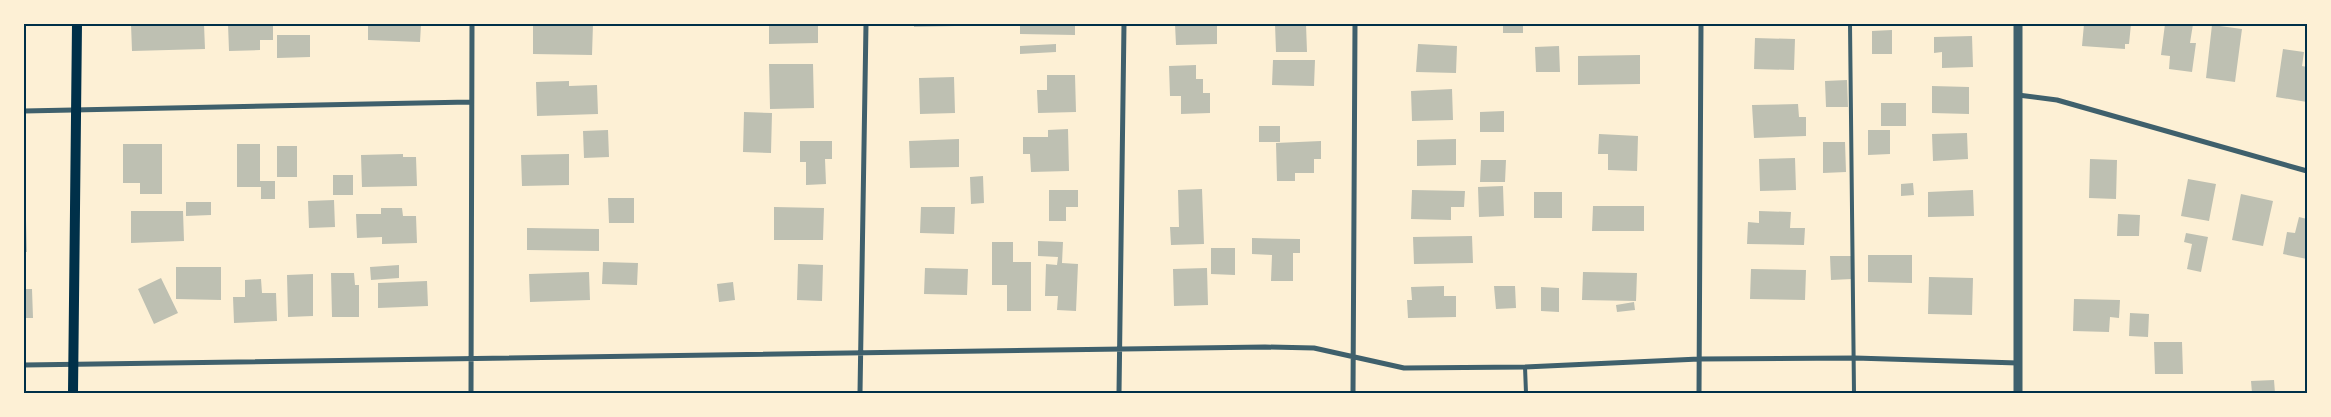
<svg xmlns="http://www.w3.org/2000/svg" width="2331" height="417" font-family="Figtree,sans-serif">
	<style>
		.building { fill: #bec0b2 }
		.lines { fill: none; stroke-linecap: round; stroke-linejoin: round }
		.service { stroke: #3f606c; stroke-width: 4 }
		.minor { stroke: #3f606c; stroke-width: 5 }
		.tertiary { stroke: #3f606c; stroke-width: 9 }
		.secondary { stroke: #003049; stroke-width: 10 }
		.neatline { fill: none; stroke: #003049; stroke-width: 2 }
	</style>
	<rect width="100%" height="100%" fill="#fdf0d5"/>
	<path class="building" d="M131 24H204L205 49 132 51Z
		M228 24H273V40H260V50L229 51Z
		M368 24H421L420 42 368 40Z
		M533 24H593L592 55 533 54Z
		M769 24H818V43L769 44Z
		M914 24H955V26L914 27Z
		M1020 24H1075V35L1020 34Z
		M1175 24 1217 25V44L1176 45Z
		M1275 24H1306L1307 52H1276Z
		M1503 24H1523V33H1503Z
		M2084 24H2131L2129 44H2125V49L2082 46Z
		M2165 24H2193L2190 43H2196L2192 72 2169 69 2170 56 2161 55Z
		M2212 25 2242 29 2235 82 2206 78Z
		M1892 30V54H1872V31Z
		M277 35H310V57L277 58Z
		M1972 36 1973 67 1942 68V52L1934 53V37Z
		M1755 38 1795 39 1794 70 1754 69Z
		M1056 44V52L1020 54V46Z
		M1418 44 1457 46 1456 73 1416 72Z
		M1559 46 1560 72H1536L1535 47Z
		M2283 49 2304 52 2302 66 2307 67V102L2276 97Z
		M1640 55V84L1578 85V56Z
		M1273 60H1315L1314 86 1272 85Z
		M769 64H813L814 108 770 109Z
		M1196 65V79H1203V93H1210V113L1181 114V96H1170L1169 66Z
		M1047 75H1075L1076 112 1038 113 1037 90H1047Z
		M954 77 955 113 920 114 919 78Z
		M1847 80 1848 107H1826L1825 81Z
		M569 81V86L597 85 598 114 537 116 536 82Z
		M1932 86 1969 87V114L1932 113Z
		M1452 89 1453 120 1412 121 1411 91Z
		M1881 103H1906V126H1881Z
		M1798 104 1799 117H1806V136L1754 138 1752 105Z
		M1504 111V132H1480V112Z
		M744 112 772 113 771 153 743 152Z
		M1259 126H1280V142H1259Z
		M1068 129 1069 171 1031 172 1030 154H1023V137H1048V130Z
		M608 130 609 157 584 158 583 131Z
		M1868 130H1890V154L1868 155Z
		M1967 133 1968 159 1933 161 1932 134Z
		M1599 134 1638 136 1637 171 1608 170V154H1598Z
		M959 139V167L910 168 909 141Z
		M1456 139V165L1417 166V140Z
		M800 141H832V159H825L826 184 806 185V162H800Z
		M1321 141V159H1314V173H1295V181H1277L1276 143Z
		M1823 142H1845L1846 172 1823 173Z
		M123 144H162V194H140V183H123Z
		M237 144H260V181H275V199H261V187H237Z
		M277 146H297V177H277Z
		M24 153H26V189H24Z
		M403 154V157H416L417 186 362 187 361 155Z
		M569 154V185L522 186 521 155Z
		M1795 158 1796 190 1760 191 1759 159Z
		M2090 159 2117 160 2116 199 2089 198Z
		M1481 160H1506L1505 182H1480Z
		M333 175H353V195H333Z
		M983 176 984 203 971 204 970 177Z
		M2188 179 2216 184 2209 221 2181 216Z
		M1913 183 1914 195 1901 196V184Z
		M1503 186 1504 216 1479 217 1478 187Z
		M1202 189 1204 244 1171 245 1170 227H1179L1178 190Z
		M1049 190H1078V207H1066V221H1049Z
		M1412 190 1465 191 1464 207H1451V220L1411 219Z
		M1973 190 1974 216 1928 217V192Z
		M1534 192H1562V218H1534Z
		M2241 194 2273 201 2263 246 2232 240Z
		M608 198H634V223H609Z
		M334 200 335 227 309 228 308 201Z
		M186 202H211V215L186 216Z
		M1593 206H1644V231H1592Z
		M774 207 824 208 823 240H774Z
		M921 207H955L954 234 920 233Z
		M381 208H402L403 216H416L417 243 382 244V237L357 238 356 214H381Z
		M131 211H183L184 241 131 243Z
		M1759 211 1791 212 1790 228H1805L1804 245 1747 244 1748 222 1759 223Z
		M2118 214 2140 215 2139 236H2117Z
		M2299 217 2307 219V259L2283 254 2287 232 2295 233Z
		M26 220 27 252H24V221Z
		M527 228 599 229V251L527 250Z
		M2186 233 2208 237 2201 272 2187 269 2192 244 2184 242Z
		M1472 236 1473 263 1414 264 1413 237Z
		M1252 238 1300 239V253H1293V281H1271L1272 255 1252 254Z
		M1038 241 1063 242 1062 263 1078 264 1076 311 1057 310 1058 296H1045L1046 264 1057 265 1058 257 1038 256Z
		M992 242H1013V262H1031V311H1007V285H992Z
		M1211 248H1235V275L1211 274Z
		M1868 255H1912V283L1868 282Z
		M1830 256H1851L1852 279 1831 280Z
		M603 262 638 263 637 285 602 284Z
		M798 264 823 265 822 301 797 300Z
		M399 265V278L371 280 370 267Z
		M176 267H221V300L176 299Z
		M925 268 968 269 967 295 924 294Z
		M1207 268 1208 305 1174 306 1173 269Z
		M1751 269 1806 270 1805 300 1750 299Z
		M589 272 590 300 530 302 529 274Z
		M1583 272 1637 273 1636 301 1582 300Z
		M331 273H354L355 285H359V317H332Z
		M313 274V316L288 317 287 275Z
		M1929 277 1973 278 1972 315 1928 314Z
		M161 278 178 313 154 324 138 289Z
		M261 279 262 293H276L277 321 234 323 233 297H245V280Z
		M427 281 428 306 378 308V283Z
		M733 282 735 300 719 302 717 284Z
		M1444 286V296H1456V317L1408 318 1407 300H1412L1411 287Z
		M1494 286H1515L1516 308 1496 309Z
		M1541 287 1559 288V312L1541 311Z
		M24 289H32L33 318H24Z
		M2074 299 2120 300 2119 318 2110 317 2109 332 2073 331Z
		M1634 302 1635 310 1617 312 1616 305Z
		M2130 313 2149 314 2148 337 2129 336Z
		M2154 342H2182L2183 374H2155Z
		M2274 380 2275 393H2252L2251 381Z"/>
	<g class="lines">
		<path class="service" d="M1850 24 1854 393
			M1525 367 1526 393"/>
		<path class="minor" d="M2018 95 2057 100 2307 171
			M24 111 470 102
			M24 365 1265 347 1314 348 1404 368 1525 367 1699 359 1855 358 2018 363
			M471 393 472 24
			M860 393 866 24
			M1119 393 1124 24
			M1353 393 1355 24
			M1699 393 1701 24"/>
		<path class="tertiary" d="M2018 24V393"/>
		<path class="secondary" d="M73 393 77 24"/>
	</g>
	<rect width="2331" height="417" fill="none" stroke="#fdf0d5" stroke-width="50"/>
	<rect x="25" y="25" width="2281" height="367" class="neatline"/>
</svg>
